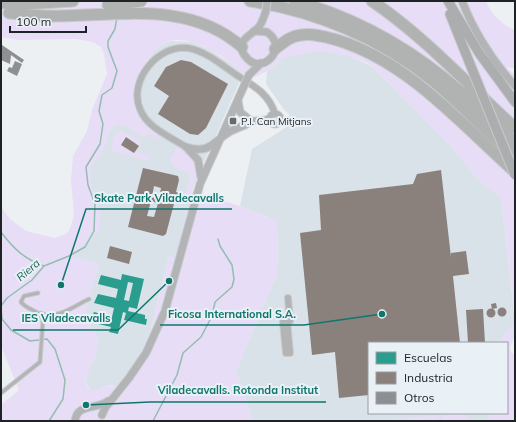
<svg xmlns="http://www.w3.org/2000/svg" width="516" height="422" font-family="Mulish,sans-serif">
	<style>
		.built { fill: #d9e2e9 }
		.green { fill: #e7ddf6 }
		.schools { fill: #2a9d8f; fill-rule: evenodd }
		.industry { fill: #8a817c; fill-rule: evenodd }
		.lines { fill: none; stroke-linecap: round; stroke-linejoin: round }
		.stream { stroke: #93bdb0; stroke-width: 1.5 }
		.building { fill: #8d8f92 }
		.service-casing { stroke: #c9cbcd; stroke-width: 5 }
		.minor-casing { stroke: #c9cbcd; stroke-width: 8 }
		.tertiary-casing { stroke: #c9cbcd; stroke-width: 9 }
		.primary-casing { stroke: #c9cbcd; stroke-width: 11 }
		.motorway-casing { stroke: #c9cbcd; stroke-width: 13 }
		.service { stroke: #b2b4b6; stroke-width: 3 }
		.minor { stroke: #b2b4b6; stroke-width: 6 }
		.tertiary { stroke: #b2b4b6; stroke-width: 7 }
		.primary { stroke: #abadae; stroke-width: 9 }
		.motorway { stroke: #b1b3b3; stroke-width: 11 }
		.tertiary-bridge-casing { stroke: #c9cbcd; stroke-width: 9; stroke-linecap: butt }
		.primary-bridge-casing { stroke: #c9cbcd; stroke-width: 11; stroke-linecap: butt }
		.tertiary-bridge { stroke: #b2b4b6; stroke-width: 7 }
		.primary-bridge { stroke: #abadae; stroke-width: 9 }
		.poi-dot { fill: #676a6c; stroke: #eaf1f6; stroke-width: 1.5 }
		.labels { text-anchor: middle; stroke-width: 4; stroke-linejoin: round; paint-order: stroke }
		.poi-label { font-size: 10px; fill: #1f2224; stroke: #eaf1f6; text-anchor: start }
		.water-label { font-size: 11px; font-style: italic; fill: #1a6451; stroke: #eaf1f6 }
		.leader { fill: none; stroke: #0f766e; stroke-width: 1.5 }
		.callout-dot { fill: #0f766e; stroke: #eaf1f6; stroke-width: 1.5 }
		.callout-label { font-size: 11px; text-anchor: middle; font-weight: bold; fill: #0f766e; stroke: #eaf1f6; stroke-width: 4; stroke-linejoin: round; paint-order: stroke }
	</style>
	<rect width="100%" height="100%" fill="#edf0f3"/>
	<path class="built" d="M173 41 192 42 209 49 239 69 243 74 194 185 175 258 169 256 150 332 145 345 136 361 117 387 111 385 94 391 90 389 86 382 87 373 96 352 95 348 98 341 95 331 85 321 86 309 99 264 73 257 91 234 94 221 86 187 106 107 156 133 139 116 134 101 135 86 141 71 155 49 167 42Z
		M320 50 350 56 373 67 448 143 484 186 501 196 515 322 498 343H369V413H488L489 421H253L236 371 278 272 277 221 240 206 252 149 290 125 289 114 285 111 266 84 267 71 273 68 283 57Z"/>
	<path class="green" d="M1 1H486C490 13 503 26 515 30V68L506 67 515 75V319L501 196 484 186 448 143 373 67 367 63 350 56 320 50 283 57 273 68 255 77 243 74 239 69C225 59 209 46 191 42 185 40 174 39 167 42 150 48 132 83 134 100 136 116 149 127 160 137L159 139 148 133 145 138 124 125H116C108 130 107 141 104 149 101 157 92 160 91 170 88 192 106 206 98 234L92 233 74 257 99 264 86 309 85 321 95 331 98 341C96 346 97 351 96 357 92 367 77 384 94 391L107 385 117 387 136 361 150 332 169 256 175 257 190 199 185 197 190 174 189 172 174 168 170 159 177 147C200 162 197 166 193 191L240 206 277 221 278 272 236 371 253 421H1V405L19 390 1 346V207L10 219 26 231 54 238 66 234 70 229 74 215 71 179 73 156 87 131 92 110 107 74 104 54 101 47 93 42 76 39 19 40 1 37Z
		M123 131 142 143 140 145 126 138 121 145 134 154 137 151 146 155 152 162 113 151C110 146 113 136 118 132Z
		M515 322C515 326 516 331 515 335 513 343 505 349 515 355V421H489L488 413H507V343H498Z
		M467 413V419L442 421V414Z
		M438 415 439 421H379Z"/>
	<path class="schools" d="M122 274 144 279 137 309 129 307 128 311 145 315V319H147L146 325 124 320 126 313 123 312 118 334 109 332 111 327 90 322 94 312 112 317 114 308 94 303 98 294 116 298 118 289 98 284 101 275 121 280ZM128 282 133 283 129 301 124 300Z"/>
	<path class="industry" d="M181 60 191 62 228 84 206 128 198 135 190 134 158 114 169 96 154 86 166 67Z
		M126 137 139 146 134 153 121 145Z
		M143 168 178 176 179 180 176 192 179 193 177 200H175L166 234 163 236 128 227ZM154 186 161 188 159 199 152 197ZM151 201 158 203 154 217 147 216Z
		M441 170 451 257V253L466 251 469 274 453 276 460 343H369V395L339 398 335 352 312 355 300 233 321 230 319 195 413 184 417 174Z
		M110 246 132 252 129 264 107 258Z
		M496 303 497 308 492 309 491 304Z
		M497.5 312a4.5 4.5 0 1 1 9 0a4.5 4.5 0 1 1-9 0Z
		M486.5 313a4.5 4.5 0 1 1 9 0a4.5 4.5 0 1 1-9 0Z
		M483 309 485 343H468L466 310Z"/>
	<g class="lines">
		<path class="stream" d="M1 232C13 248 24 259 44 266
			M1 306 7 298 32 280 44 266 69 256 85 247 94 231 95 204 88 185 86 167 100 144 103 124 99 111 102 95 112 88 117 71 108 47V41L115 29 117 17
			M1 308 2 319 11 330 30 341 47 339 55 349 65 380 63 399 49 421
			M153 421 177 375 183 353 201 337 212 316 215 302 232 287 234 279 232 265 220 246 218 239"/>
	</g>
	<path class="building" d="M2 45 24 60 22 63 11 55 10 64 1 60Z
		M15 61 22 64 17 76 7 71 9 67 12 68Z"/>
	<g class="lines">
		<g class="service-casing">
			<path id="service" d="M40 313C57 320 74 306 89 299
				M1 393 40 362 43 319C38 309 28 311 21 302L24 296 38 293"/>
		</g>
		<g class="minor-casing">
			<path id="minor" d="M269.5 119a5.5 5.5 0 1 1 11 0a5.5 5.5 0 1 1-11 0Z
				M251 121 270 119
				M186 147C171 137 147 128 140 109 128 81 158 44 188 48 206 51 223 66 238 76 254 86 269 94 275 114
				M287 321 290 353H286L283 322 290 321 288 298"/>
		</g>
		<g class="tertiary-casing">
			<path id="tertiary" d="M462 1C474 32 493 61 515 86
				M254 31 267 32C290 48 261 77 246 57 233 42 250 36 258 28 262 24 264 16 266 11
				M249 75 261 63
				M186 147C210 155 213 141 231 131 238 127 246 126 251 121L240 112 238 101
				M188 149 198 160 201 177
				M102 415 105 408 129 378 146 353 165 311 200 184 244 86
				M75 421C77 403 96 410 108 401"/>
		</g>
		<g class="primary-casing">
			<path id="primary" d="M448 1 479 53 515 102
				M450 14 470 64"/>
		</g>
		<g class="motorway-casing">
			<path id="motorway" d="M250 1C316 11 380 38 432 80 461 104 487 132 515 156
				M295 1C357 18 413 50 462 93 480 109 497 126 515 143
				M372 1C425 37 467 84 515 128
				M1 3 25 4 73 1
				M108 5 141 1
				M9 13C23 14 37 16 51 16 118 16 189 0 242 47
				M275 49C283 43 290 36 301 35 313 33 326 37 337 40 409 62 461 124 515 172"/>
		</g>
		<use href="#service" class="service"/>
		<use href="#minor" class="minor"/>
		<use href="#tertiary" class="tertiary"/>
		<use href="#primary" class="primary"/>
		<use href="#motorway" class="motorway"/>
		<g class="tertiary-bridge-casing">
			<path id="tertiary-bridge" d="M266 11 267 1
				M244 86 249 75"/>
		</g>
		<g class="primary-bridge-casing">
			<path id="primary-bridge" d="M470 64 515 175"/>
		</g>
		<use href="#tertiary-bridge" class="tertiary-bridge"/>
		<use href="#primary-bridge" class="primary-bridge"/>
	</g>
	<rect class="poi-dot" x="229" y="117" width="8" height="8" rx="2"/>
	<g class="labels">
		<g class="poi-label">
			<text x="241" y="125">P.I. Can Mitjans</text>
		</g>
		<g class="water-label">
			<text transform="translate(28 270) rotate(-41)" y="4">Riera</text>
		</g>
	</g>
	<path class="leader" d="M61 285L86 209H232M382 314L304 325H160M169 281L118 330H13M86 405L150 402H326"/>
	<g class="callout-dot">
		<circle cx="61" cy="285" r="4"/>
		<circle cx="382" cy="314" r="4"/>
		<circle cx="169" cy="281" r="4"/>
		<circle cx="86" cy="405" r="4"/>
	</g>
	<g class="callout-label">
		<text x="159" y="202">Skate Park Viladecavalls</text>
		<text x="232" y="318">Ficosa International S.A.</text>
		<text x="66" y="322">IES Viladecavalls</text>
		<text x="238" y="394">Viladecavalls. Rotonda Institut</text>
	</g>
	<rect width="516" height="422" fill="none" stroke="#1f2224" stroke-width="4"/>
	<rect x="368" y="342" width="140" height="72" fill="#eaf1f6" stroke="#999ea2"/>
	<rect x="376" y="352" width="20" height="12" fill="#2a9d8f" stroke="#999ea2"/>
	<text x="404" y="362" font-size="12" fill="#1f2224">Escuelas</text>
	<rect x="376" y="372" width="20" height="12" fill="#8a817c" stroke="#999ea2"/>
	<text x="404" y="382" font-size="12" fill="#1f2224">Industria</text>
	<rect x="376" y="392" width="20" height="12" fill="#8d8f92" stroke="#999ea2"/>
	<text x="404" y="402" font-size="12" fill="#1f2224">Otros</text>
	<path d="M10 26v6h76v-6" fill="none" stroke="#1f2224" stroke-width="2"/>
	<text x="16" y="26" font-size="12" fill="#1f2224" stroke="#eaf1f6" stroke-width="3" paint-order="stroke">100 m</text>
</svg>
